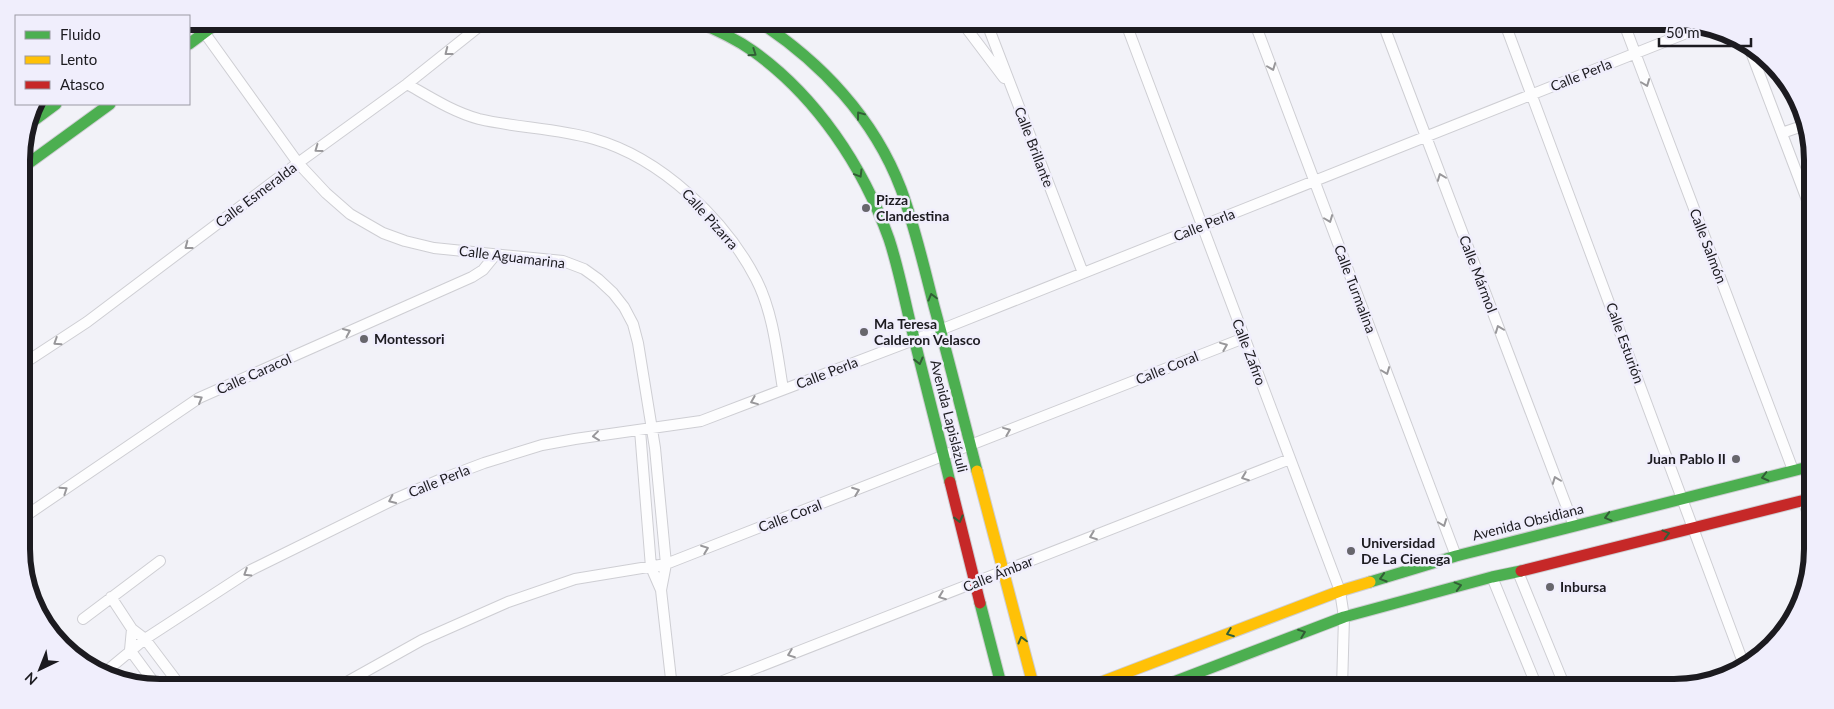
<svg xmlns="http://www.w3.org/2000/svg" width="1834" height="709" font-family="Lato,sans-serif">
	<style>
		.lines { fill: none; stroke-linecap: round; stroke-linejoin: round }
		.street-casing { stroke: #ceced3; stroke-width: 12 }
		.fast-casing { stroke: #ceced3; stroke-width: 13 }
		.slow-casing { stroke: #ceced3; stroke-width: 13 }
		.jam-casing { stroke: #ceced3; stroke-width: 13 }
		.street { stroke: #fdfdfe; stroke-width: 10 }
		.fast { stroke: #4caf50; stroke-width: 11 }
		.slow { stroke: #ffc107; stroke-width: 11 }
		.jam { stroke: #c62828; stroke-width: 11 }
		.oneway { stroke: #98979a }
		.oneway2 { stroke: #325e36 }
		.poi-dot { fill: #67666c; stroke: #f0eefc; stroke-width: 2 }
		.labels { text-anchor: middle; stroke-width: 5; stroke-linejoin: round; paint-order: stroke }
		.street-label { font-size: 14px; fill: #1c1b20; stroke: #f0eefc }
		.poi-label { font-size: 14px; font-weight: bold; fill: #1c1b20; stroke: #f0eefc; text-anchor: start }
		.rim { fill: none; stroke: #1c1b20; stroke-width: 6 }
	</style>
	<rect width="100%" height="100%" fill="#f2f2f8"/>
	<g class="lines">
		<g class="street-casing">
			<path id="street" d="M196 21 298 163 326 193 350 214 383 233 405 241 434 248 563 261 584 269 598 279 613 293 624 307 633 324 638 343 655 448 666 564 661 590 672 688
				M961 21 1004 78
				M986 21 1083 273
				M1125 21 1340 591 1344 617 1342 688
				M1254 21 1456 556
				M1382 21 1574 526
				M1504 21 1744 665
				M1623 21 1793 470
				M1751 52 1812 213
				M407 84C430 97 453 112 479 119 517 128 556 128 594 139 661 158 725 219 756 279 773 312 777 353 783 389
				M1782 133 1805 125
				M23 364 87 322 298 163 407 84 486 21
				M640 430 651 567 661 590
				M1803 500 1813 527
				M24 517 199 398 472 277 483 270 496 254
				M1518 572 1565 687
				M1492 577 1537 687
				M111 597 132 629 145 639 182 688
				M83 619 160 561
				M132 629 130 650 158 688
				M104 673 145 639 251 570 395 499 439 480 484 463 542 445 575 439 701 421 940 330 1704 26
				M336 688 422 640 508 602 575 579 666 564 1244 338
				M705 688 1290 459"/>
		</g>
		<g class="fast-casing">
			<path id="fast" d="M696 21C716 30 735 38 753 51 816 96 863 166 889 239 899 269 905 303 913 334 925 383 938 432 950 482
				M758 21C821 62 874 118 901 189 915 227 924 267 934 306 949 361 963 416 977 471
				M189 44 220 21
				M29 124 56 104
				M22 168 110 104
				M1370 582 1456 556 1812 466
				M980 603 1002 688
				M1158 688 1344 617 1492 577 1521 571"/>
		</g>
		<g class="slow-casing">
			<path id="slow" d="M977 471 1034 688
				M1086 688 1340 591 1370 582"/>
		</g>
		<g class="jam-casing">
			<path id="jam" d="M950 482 980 603
				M1521 571 1813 498"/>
		</g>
		<use href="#street" class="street"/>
		<use href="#fast" class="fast"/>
		<use href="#slow" class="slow"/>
		<use href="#jam" class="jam"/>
	</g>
	<defs><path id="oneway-chevron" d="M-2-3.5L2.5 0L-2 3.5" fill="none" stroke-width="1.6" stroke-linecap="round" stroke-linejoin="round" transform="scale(1.25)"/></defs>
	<g class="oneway">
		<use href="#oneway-chevron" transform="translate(448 52) rotate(142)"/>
		<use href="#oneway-chevron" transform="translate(1272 67) rotate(69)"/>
		<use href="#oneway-chevron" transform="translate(1646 83) rotate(69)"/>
		<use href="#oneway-chevron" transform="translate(318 149) rotate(144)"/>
		<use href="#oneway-chevron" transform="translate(1441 177) rotate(-111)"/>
		<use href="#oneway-chevron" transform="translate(1329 219) rotate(69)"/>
		<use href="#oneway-chevron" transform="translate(188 246) rotate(143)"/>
		<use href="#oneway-chevron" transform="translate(1499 329) rotate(-111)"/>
		<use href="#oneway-chevron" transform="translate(347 332) rotate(-24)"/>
		<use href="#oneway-chevron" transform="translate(57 342) rotate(147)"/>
		<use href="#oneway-chevron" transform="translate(1224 346) rotate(-22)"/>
		<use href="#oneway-chevron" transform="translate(1386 371) rotate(69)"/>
		<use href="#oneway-chevron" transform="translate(199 399) rotate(-30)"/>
		<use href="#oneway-chevron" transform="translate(754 401) rotate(158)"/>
		<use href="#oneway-chevron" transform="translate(1007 431) rotate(-22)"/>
		<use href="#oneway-chevron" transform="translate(596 436) rotate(173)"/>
		<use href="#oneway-chevron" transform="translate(1245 477) rotate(159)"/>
		<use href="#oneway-chevron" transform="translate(1556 480) rotate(-111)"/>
		<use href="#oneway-chevron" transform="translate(64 490) rotate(-34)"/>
		<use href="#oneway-chevron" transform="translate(856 491) rotate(-21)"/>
		<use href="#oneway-chevron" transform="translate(392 500) rotate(155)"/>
		<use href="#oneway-chevron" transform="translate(1443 523) rotate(69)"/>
		<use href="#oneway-chevron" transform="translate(1093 536) rotate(159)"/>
		<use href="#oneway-chevron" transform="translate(705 549) rotate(-21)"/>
		<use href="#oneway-chevron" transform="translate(247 573) rotate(148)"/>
		<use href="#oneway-chevron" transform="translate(942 596) rotate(159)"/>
		<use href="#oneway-chevron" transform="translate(791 654) rotate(159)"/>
	</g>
	<g class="oneway2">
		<use href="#oneway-chevron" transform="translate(753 53) rotate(34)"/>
		<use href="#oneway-chevron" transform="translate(860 115) rotate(-127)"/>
		<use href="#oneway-chevron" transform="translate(859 174) rotate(59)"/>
		<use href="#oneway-chevron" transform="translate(932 297) rotate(-105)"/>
		<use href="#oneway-chevron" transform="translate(919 361) rotate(76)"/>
		<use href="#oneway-chevron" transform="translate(1765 477) rotate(166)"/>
		<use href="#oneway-chevron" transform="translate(1608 517) rotate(165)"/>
		<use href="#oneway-chevron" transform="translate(959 519) rotate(76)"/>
		<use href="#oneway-chevron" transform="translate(1666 534) rotate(-15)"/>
		<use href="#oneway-chevron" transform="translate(1383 578) rotate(163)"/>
		<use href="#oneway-chevron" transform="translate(1458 586) rotate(-15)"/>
		<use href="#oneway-chevron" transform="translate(1230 633) rotate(159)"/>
		<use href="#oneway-chevron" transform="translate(1302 633) rotate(-21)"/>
		<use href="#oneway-chevron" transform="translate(1022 640) rotate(-105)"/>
	</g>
	<g class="poi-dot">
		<circle cx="866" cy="208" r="5"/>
		<circle cx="864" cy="332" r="5"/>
		<circle cx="364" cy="339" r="5"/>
		<circle cx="1736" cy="459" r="5"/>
		<circle cx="1351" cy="551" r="5"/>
		<circle cx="1550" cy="587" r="5"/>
	</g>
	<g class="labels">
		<g class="street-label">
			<text transform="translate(1581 75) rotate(-22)" y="5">Calle Perla</text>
			<text transform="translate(1034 147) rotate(69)" y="5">Calle Brillante</text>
			<text transform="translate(256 195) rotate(-37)" y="5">Calle Esmeralda</text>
			<text transform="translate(710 219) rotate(48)" y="5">Calle Pizarra</text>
			<text transform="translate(1204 225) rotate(-22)" y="5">Calle Perla</text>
			<text transform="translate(1708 246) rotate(69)" y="5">Calle Salmón</text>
			<text transform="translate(512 257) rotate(7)" y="5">Calle Aguamarina</text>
			<text transform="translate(1478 274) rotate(69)" y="5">Calle Mármol</text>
			<text transform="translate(1355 289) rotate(69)" y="5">Calle Turmalina</text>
			<text transform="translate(1625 343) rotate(70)" y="5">Calle Esturión</text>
			<text transform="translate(1249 352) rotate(69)" y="5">Calle Zafiro</text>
			<text transform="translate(1167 368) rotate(-22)" y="5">Calle Coral</text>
			<text transform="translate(827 373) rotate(-21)" y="5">Calle Perla</text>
			<text transform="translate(254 374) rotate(-24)" y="5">Calle Caracol</text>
			<text transform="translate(949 416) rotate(76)" y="5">Avenida Lapislázuli</text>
			<text transform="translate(439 481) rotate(-22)" y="5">Calle Perla</text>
			<text transform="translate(790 516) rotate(-21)" y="5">Calle Coral</text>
			<text transform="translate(1528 522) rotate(-14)" y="5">Avenida Obsidiana</text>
			<text transform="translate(998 574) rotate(-22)" y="5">Calle Ámbar</text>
		</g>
		<g class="poi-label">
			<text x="876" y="205">Pizza<tspan x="876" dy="16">Clandestina</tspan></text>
			<text x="874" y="329">Ma Teresa<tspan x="874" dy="16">Calderon Velasco</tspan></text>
			<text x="374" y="344">Montessori</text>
			<text x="1726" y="464" text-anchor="end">Juan Pablo II</text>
			<text x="1361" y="548">Universidad<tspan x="1361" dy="16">De La Cienega</tspan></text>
			<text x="1560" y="592">Inbursa</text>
		</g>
	</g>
	<path d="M0 0H1834V709H0ZM160 30H1674A130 130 0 0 1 1804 160V549A130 130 0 0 1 1674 679H160A130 130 0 0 1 30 549V160A130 130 0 0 1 160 30Z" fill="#f0eefc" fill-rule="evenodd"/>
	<path class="rim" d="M160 30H1674A130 130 0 0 1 1804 160V549A130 130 0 0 1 1674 679H160A130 130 0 0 1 30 549V160A130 130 0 0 1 160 30Z"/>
	<rect x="15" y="15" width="175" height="90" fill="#f0eefc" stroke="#9b9aa4"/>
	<rect x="25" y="31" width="25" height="8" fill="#4caf50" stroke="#9b9aa4"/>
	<text x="60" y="40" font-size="15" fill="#1c1b20">Fluido</text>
	<rect x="25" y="56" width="25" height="8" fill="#ffc107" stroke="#9b9aa4"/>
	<text x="60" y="65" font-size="15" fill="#1c1b20">Lento</text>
	<rect x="25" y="81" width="25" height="8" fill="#c62828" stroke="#9b9aa4"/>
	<text x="60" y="90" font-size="15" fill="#1c1b20">Atasco</text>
	<g transform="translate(40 669) rotate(223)" stroke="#f0eefc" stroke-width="4" paint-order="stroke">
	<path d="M0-4L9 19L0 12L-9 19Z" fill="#1c1b20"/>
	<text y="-8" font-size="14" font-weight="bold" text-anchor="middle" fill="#1c1b20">N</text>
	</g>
	<path d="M1659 38v8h92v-8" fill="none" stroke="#1c1b20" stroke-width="2.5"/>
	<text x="1666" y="38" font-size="15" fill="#1c1b20" stroke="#f0eefc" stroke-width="4" paint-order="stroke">50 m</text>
</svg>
